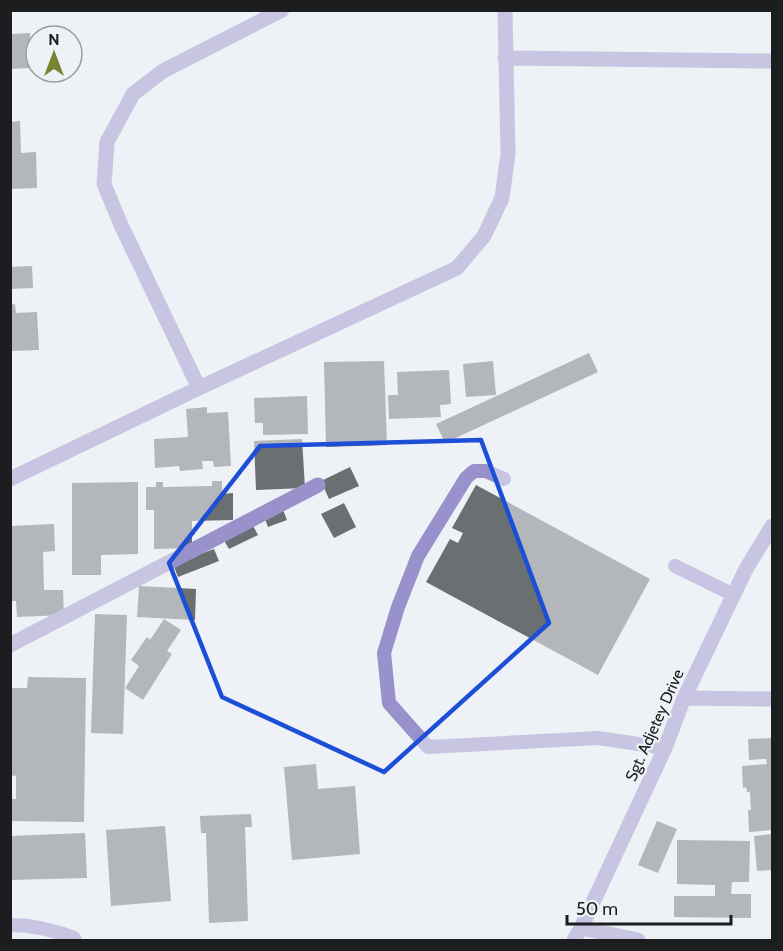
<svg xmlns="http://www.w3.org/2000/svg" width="783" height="951" font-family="Cabin,sans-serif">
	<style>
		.building { fill: #6a6f72 }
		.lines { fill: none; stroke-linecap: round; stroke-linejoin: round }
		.service { stroke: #9991cb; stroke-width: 14 }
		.minor { stroke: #9991cb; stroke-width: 15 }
		.marked { fill: none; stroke: #1d4ed8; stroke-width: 4.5; stroke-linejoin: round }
		.labels { text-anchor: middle; stroke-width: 4.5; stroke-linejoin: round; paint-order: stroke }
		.street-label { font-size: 16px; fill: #1c1d1f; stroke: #eef1f6 }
	</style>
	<rect width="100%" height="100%" fill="#eef1f6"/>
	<path class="building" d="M30 33 31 68 10 69V34Z
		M20 121 21 153 36 152 37 188 10 189V122Z
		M32 266 33 288 10 289V267Z
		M15 304 16 313 37 312 39 350 10 351V305Z
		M589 353 598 372 445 443 436 424Z
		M384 361 387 445 326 447 324 362Z
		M493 361 496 395 466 397 463 364Z
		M449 370 451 404 440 405 441 417 389 419 388 395H398L397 372Z
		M307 396 308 434 263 435V423H255L254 398Z
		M207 407V413L228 412 231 466 214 467 213 461H202L203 469 180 471 179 466 155 468 154 439 188 437 186 409Z
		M302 439 305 488 256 490 254 441Z
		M350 467 359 486 329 499 321 481Z
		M212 481H222V494L233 493V520L192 521V548L154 549V510H146V487H156V482H163V487L212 486Z
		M138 482V554L101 555V575H72V483Z
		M476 485 650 579 598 675 426 582 450 539 458 543 463 533 452 528Z
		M344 503 356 527 334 538 321 514Z
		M282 507 287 520 268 527 263 514Z
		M251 522 258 535 229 549 222 537Z
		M54 524 55 551 43 552 44 590H63L64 615 17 617 16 601H10V526Z
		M214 549 219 561 178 577 173 564Z
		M139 586 196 589 195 620 137 617Z
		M95 614 127 615 123 734 91 733Z
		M164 619 181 630 167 651 172 654 143 700 125 688 139 666 131 660 147 637 150 640Z
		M28 677 86 678 84 822 10 821V799H16V776L10 775V688H27Z
		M772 738V830L749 832 748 810H751L750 792H747L746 787 743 788 742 766 767 764 766 759 749 760 748 739Z
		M316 764 318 789 355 786 360 854 292 860 284 767Z
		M251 814 252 827H245L248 921 209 923 206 833H201L200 816Z
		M657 821 677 829 658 873 638 865Z
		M165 826 171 901 111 906 106 830Z
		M85 833 87 878 10 880V836Z
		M772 834V870L757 871 754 836Z
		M677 840 750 841 749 882H732L731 894H751V918L674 917V896H715V885L677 884Z"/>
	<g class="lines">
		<path class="service" d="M504 479 486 471H474L466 478 418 556 398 607 384 653 389 703 428 747 598 738 665 748
			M675 566 734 595
			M10 925C33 925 54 930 74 938L75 940"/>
		<path class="minor" d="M505 58 772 61
			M199 388 121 225 104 184 107 142 133 94 163 71 282 10
			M10 479 199 388 457 268 484 236 502 198 508 154 505 10
			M10 645 318 485
			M684 698 772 699
			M581 928 638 940
			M574 940 581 928 665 748 684 698 746 569 772 526"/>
	</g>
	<path d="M0 0H783V951H0ZM481 440 549 623 384 772 222 697 169 563 260 446Z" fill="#eef1f6" fill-opacity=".55" fill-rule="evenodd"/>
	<path class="marked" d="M481 440 549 623 384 772 222 697 169 563 260 446Z"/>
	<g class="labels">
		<g class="street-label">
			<text transform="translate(654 725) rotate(-66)" y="6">Sgt. Adjetey Drive</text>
		</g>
	</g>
	<rect width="783" height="951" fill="none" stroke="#1c1d1f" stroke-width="24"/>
	<g transform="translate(54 54)"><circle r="28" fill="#eef1f6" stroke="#9a9ca0" stroke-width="1.5"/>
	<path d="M0-4.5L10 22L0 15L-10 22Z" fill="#798431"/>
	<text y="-9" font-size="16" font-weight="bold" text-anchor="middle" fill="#1c1d1f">N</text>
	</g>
	<path d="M567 915v9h164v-9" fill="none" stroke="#1c1d1f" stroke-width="3"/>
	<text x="576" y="915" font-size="18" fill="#1c1d1f" stroke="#eef1f6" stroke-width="4.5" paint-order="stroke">50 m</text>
</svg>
